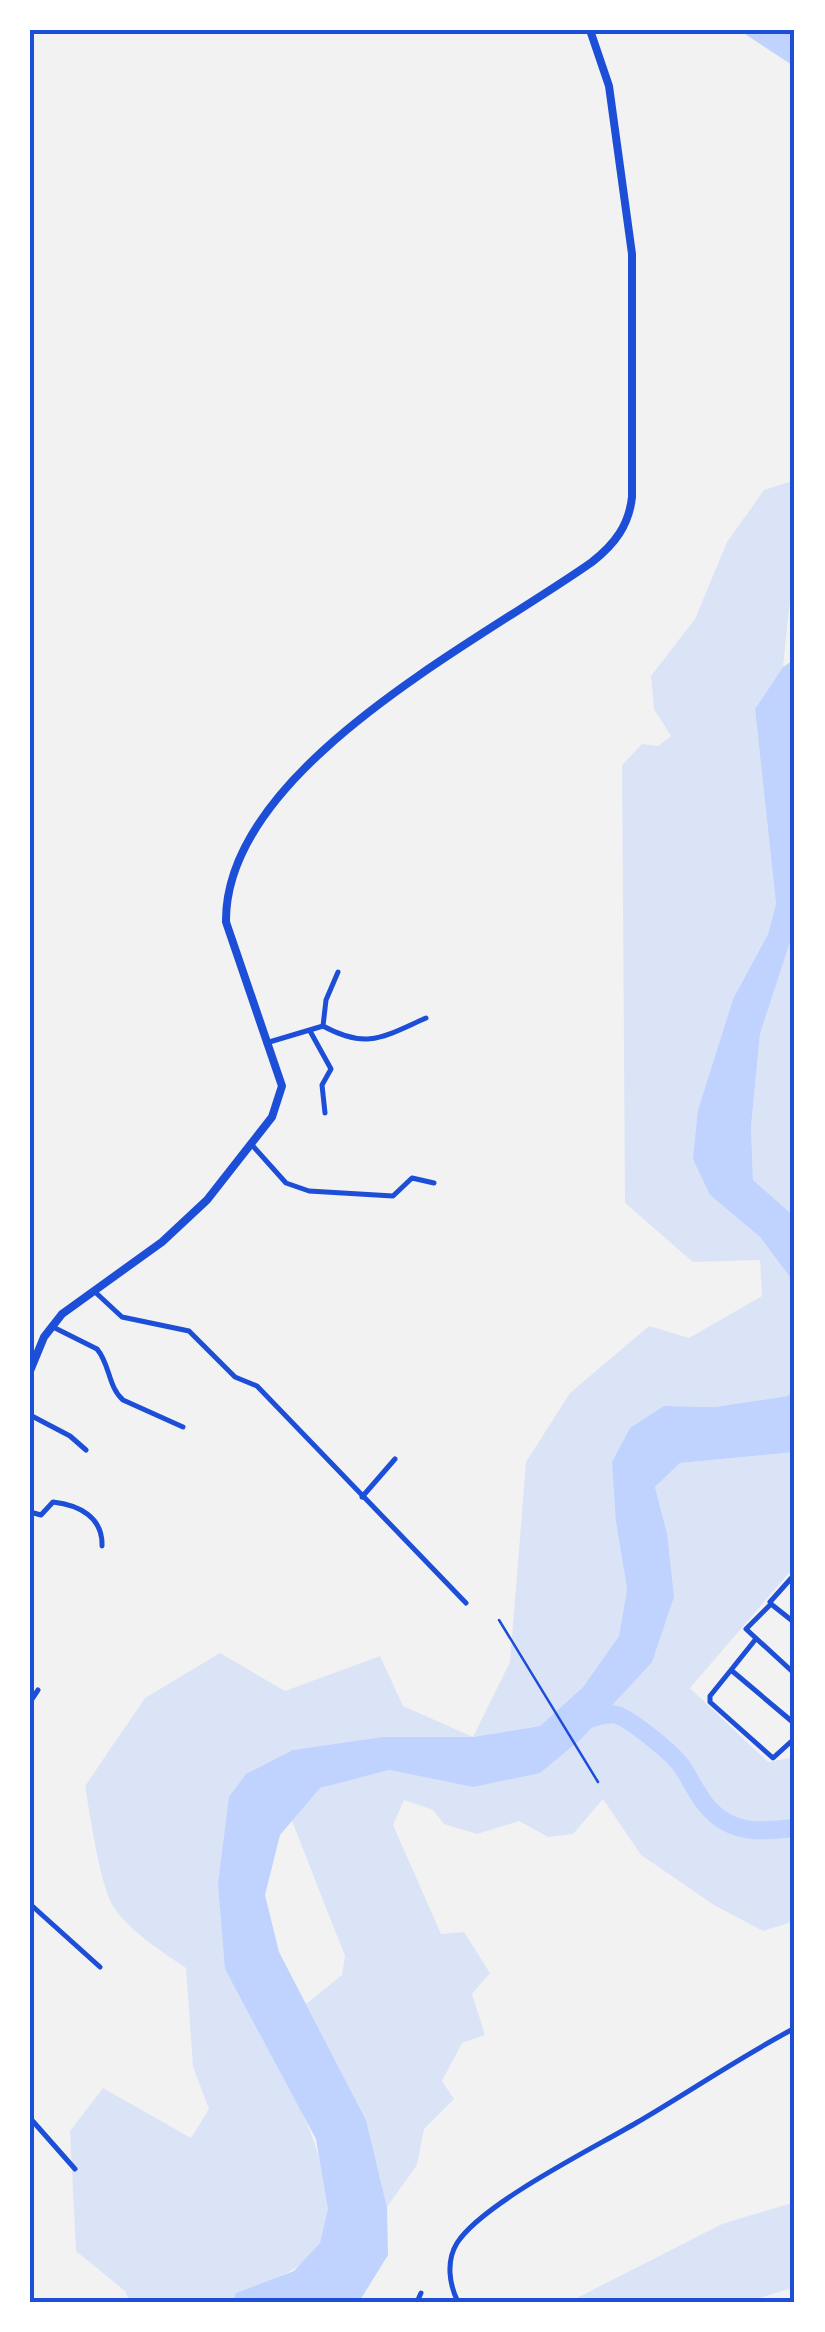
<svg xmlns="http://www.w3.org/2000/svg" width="825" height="2332" font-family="'PT Sans',sans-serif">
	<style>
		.green { fill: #dbe4f7 }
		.water { fill: #bfd3fe }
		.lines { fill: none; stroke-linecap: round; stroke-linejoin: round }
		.river { stroke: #bfd3fe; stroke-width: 18 }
		.path { stroke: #1d4ed8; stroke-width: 2.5 }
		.minor { stroke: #1d4ed8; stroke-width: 5 }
		.secondary { stroke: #1d4ed8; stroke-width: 8 }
		.neatline { fill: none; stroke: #1d4ed8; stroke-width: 4 }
	</style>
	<rect width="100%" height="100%" fill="#f2f2f2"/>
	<path class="green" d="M795 480V576L792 580 783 667 755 709 776 904 768 934 733 999 698 1110 710 1195 760 1237 795 1284V1386L788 1396 715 1407 664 1406 616 1522 627 1589 619 1636 583 1687 540 1726 473 1737H382L293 1750 225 1969C258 2028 356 2177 320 2243 303 2273 266 2282 236 2293L232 2302H130L125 2291 76 2251 70 2131 103 2088 191 2138 209 2109 193 2067 186 1968C162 1952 131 1932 114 1908 100 1887 90 1814 85 1786L145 1698 220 1653 285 1691 380 1656 403 1706 473 1737 510 1662 526 1462 570 1393 649 1326 689 1338 762 1296 760 1260 693 1262 625 1203 622 765 642 744 658 746 671 736 654 709 651 676 695 619 727 542 764 490Z
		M795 927V1217L753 1180 751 1127 760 1034Z
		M795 1452V1566L690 1688 768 1762 795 1757V1921L763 1931 714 1905 641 1855 603 1799 573 1834 548 1837 519 1821 477 1834 444 1824 433 1810 404 1800 393 1825 441 1934 464 1932 490 1973 472 1994 485 2035 462 2043 442 2081 454 2099 424 2129 417 2165 387 2207 366 2120 306 2004 342 1975 345 1956 292 1821 319 1788 389 1770 473 1787 581 1739 667 1533 655 1487 680 1463Z
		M795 2202V2287L747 2302H569L722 2224Z"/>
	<path class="water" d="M742 30H795V67L745 34Z
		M795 659V723L790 729 795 776V927L760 1034 751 1127 753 1180 795 1217V1284L760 1237 710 1195 693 1159 698 1110 733 999 768 934 776 904 755 709 783 667Z
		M795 1386V1452L680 1463 655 1487 667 1533 674 1597 652 1662 581 1739 540 1773 473 1787 389 1770 320 1788 280 1835 265 1895 279 1952 366 2120 387 2207 388 2255 359 2302H232L236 2293 294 2271 320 2243 328 2209 316 2139 225 1969 218 1884 229 1797 246 1774 293 1750 382 1737H473L540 1726 583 1687 619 1636 627 1589 616 1522 612 1462 630 1428 664 1406 715 1407 788 1396Z"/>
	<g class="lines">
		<path class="river" d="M579 1723C590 1719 605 1712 617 1715 632 1720 675 1755 683 1768 696 1789 704 1810 726 1822 746 1834 773 1830 795 1828"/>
		<path class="path" d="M499 1620 598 1782"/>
		<path class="minor" d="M323 1026 326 1000 338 972
			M310 1031 331 1069 322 1085 325 1113
			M266 1043 323 1026C367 1050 383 1037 426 1018
			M252 1145 286 1183 309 1191 393 1196 412 1178 434 1183
			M94 1291 122 1317 189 1331 235 1377 257 1386 466 1603
			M51 1326 97 1349C110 1364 108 1387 123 1400L183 1427
			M30 1415 70 1436 86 1450
			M362 1497 395 1459
			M30 1512 41 1515 53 1502C79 1505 103 1517 102 1546
			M770 1602 795 1574
			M795 1623 771 1604 746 1629 795 1674
			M755 1640 731 1670 795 1724
			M731 1670 710 1696V1702L773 1758 795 1738
			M30 1702 38 1690
			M30 1904 100 1967
			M30 2118 75 2169
			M417 2302 421 2293
			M458 2302C449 2284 446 2261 457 2243 483 2203 592 2149 636 2123 689 2092 740 2057 795 2028"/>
		<path class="secondary" d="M30 1371 44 1337 62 1314 162 1242 207 1200 272 1117 282 1086 226 922C224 768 482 640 592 562 615 544 629 525 632 497V254L609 86 590 30"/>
	</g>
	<rect width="825" height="2332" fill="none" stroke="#ffffff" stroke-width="65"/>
	<rect x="32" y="32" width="760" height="2268" class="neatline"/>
</svg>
